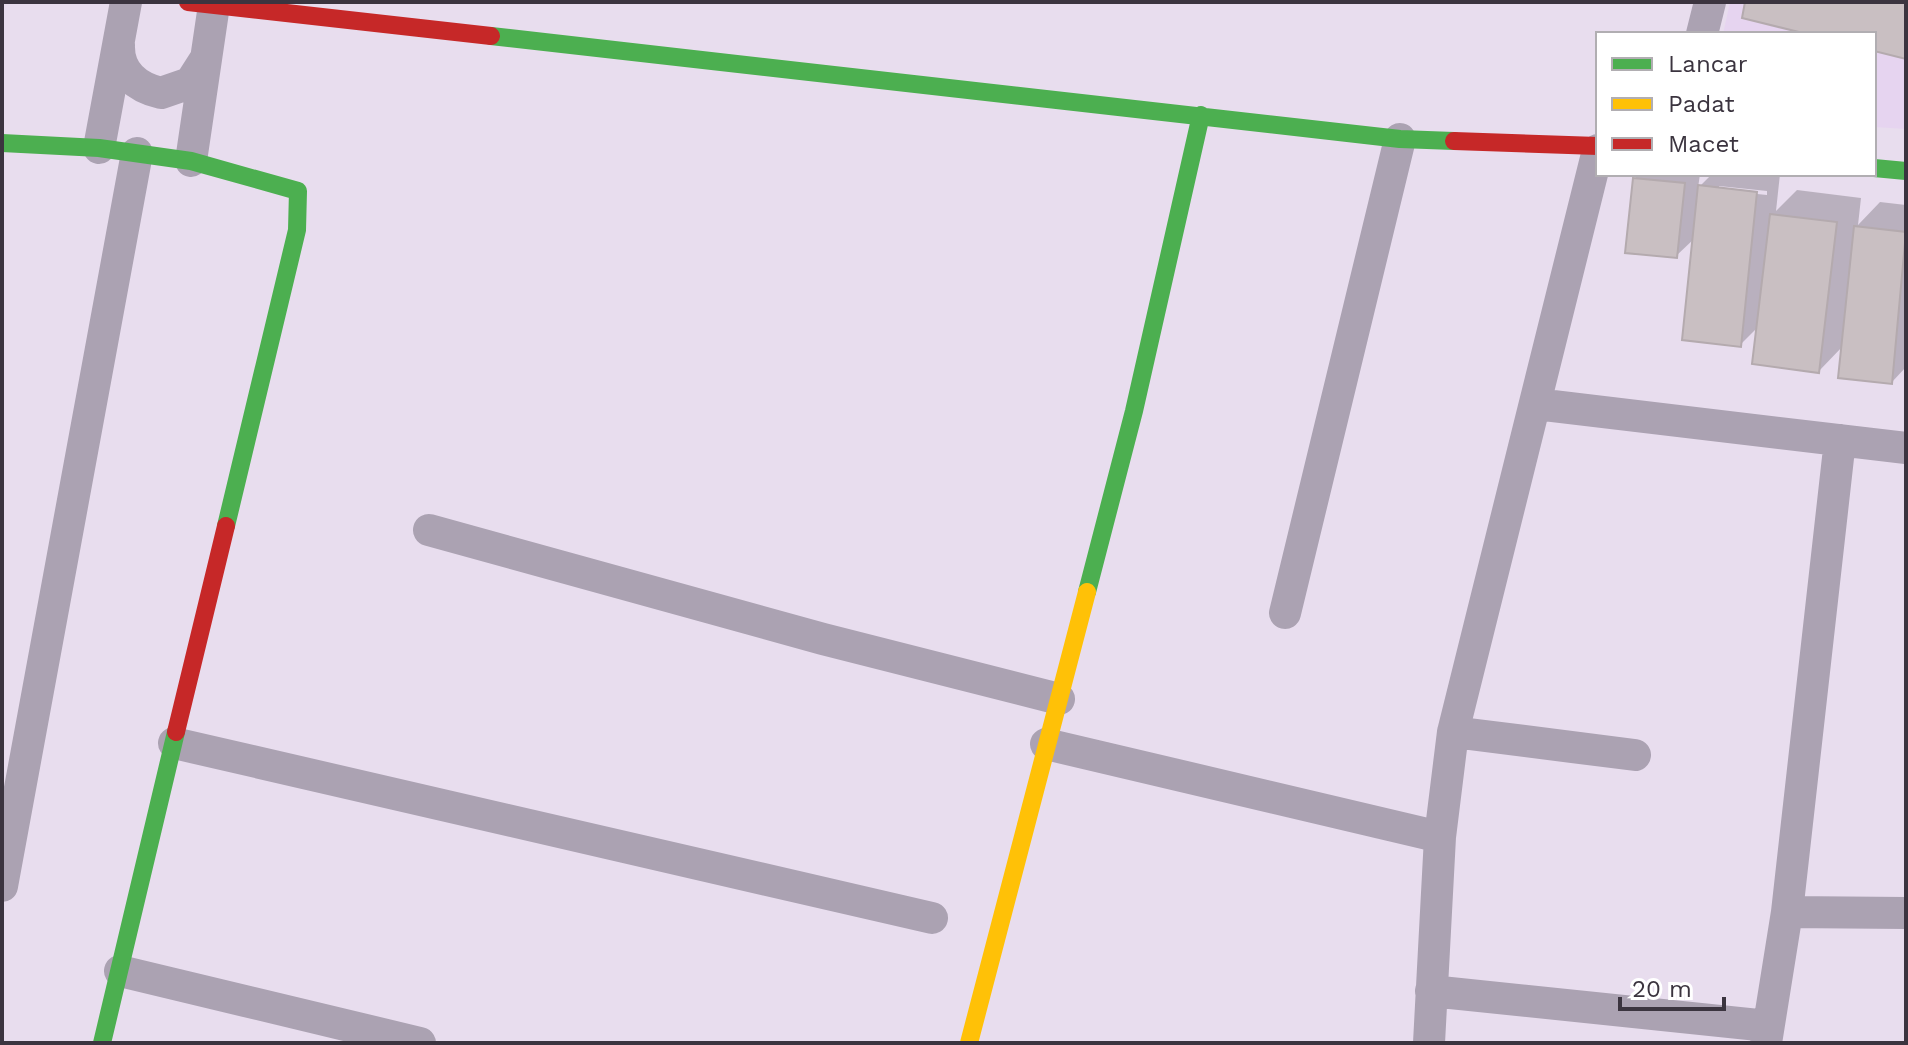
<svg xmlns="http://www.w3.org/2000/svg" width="1908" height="1045" font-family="'Work Sans',sans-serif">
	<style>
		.built { fill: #e6d4f0 }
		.shadow { fill: #0003; fill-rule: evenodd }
		.building { fill: #c9bfc2; stroke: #b4aaae; stroke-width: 2 }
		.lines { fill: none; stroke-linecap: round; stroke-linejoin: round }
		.street { stroke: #aba2b2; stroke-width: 32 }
		.fast { stroke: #4caf50; stroke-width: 18 }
		.slow { stroke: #ffc107; stroke-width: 18 }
		.jam { stroke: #c62828; stroke-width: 18 }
	</style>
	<rect width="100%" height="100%" fill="#e8ddee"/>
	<path class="built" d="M1730 2H1906V129L1874 127V34H1723Z"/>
	<path class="shadow" d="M1639 174H1700L1698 188 1712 174H1780L1776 211 1797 190 1861 198 1858 225 1880 202 1906 205V367L1892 382 1843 346 1819 371 1759 326 1740 345 1695 238 1676 256 1634 179ZM1719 186 1767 191V195L1719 190Z"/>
	<path class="building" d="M1745 2H1906V59L1874 51V34H1807L1742 18Z
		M1633 178 1685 183 1677 258 1625 253Z
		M1698 185 1757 192 1741 347 1682 340Z
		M1770 214 1837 222 1819 373 1752 364Z
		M1854 226 1906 232 1892 384 1838 378Z"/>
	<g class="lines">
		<path class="street" d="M1702 34 1710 2
			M119 45C118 72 136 87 161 93L190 83 206 58
			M99 148 126 2
			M191 161 214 5
			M1536 404 1906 448
			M429 530 823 639 1059 699
			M1285 613 1400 139
			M1453 732 1635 755
			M174 743 932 918
			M1046 744 1440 837
			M2 886 137 153
			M1787 912 1906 913
			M120 971 420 1043
			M1431 991 1768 1026
			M1429 1043 1440 837 1453 732 1598 150
			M1766 1043 1787 912 1840 440"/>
		<path class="fast" d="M491 36 1400 139 1454 141
			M2 143 99 148 191 161 298 191 297 230 226 526
			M1874 168 1906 171
			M1087 592 1134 411 1201 115
			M102 1043 176 732"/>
		<path class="slow" d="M969 1043 1087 592"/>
		<path class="jam" d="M188 2 491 36
			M1454 141 1598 146
			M176 732 226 526"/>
	</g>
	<rect width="1908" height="1045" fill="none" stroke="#3b343f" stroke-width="8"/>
	<rect x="1596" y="32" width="280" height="144" fill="#ffffff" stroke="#b1aeb2" stroke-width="2"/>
	<rect x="1612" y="58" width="40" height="12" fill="#4caf50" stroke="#b1aeb2" stroke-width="2"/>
	<text x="1668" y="72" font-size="24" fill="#3b343f">Lancar</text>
	<rect x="1612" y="98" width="40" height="12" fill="#ffc107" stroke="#b1aeb2" stroke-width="2"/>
	<text x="1668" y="112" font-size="24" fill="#3b343f">Padat</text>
	<rect x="1612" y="138" width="40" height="12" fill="#c62828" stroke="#b1aeb2" stroke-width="2"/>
	<text x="1668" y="152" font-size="24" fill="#3b343f">Macet</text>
	<path d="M1620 997v12h104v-12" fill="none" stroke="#3b343f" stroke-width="4"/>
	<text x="1632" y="997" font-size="24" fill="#3b343f" stroke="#ffffff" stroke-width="6" paint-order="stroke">20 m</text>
</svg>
